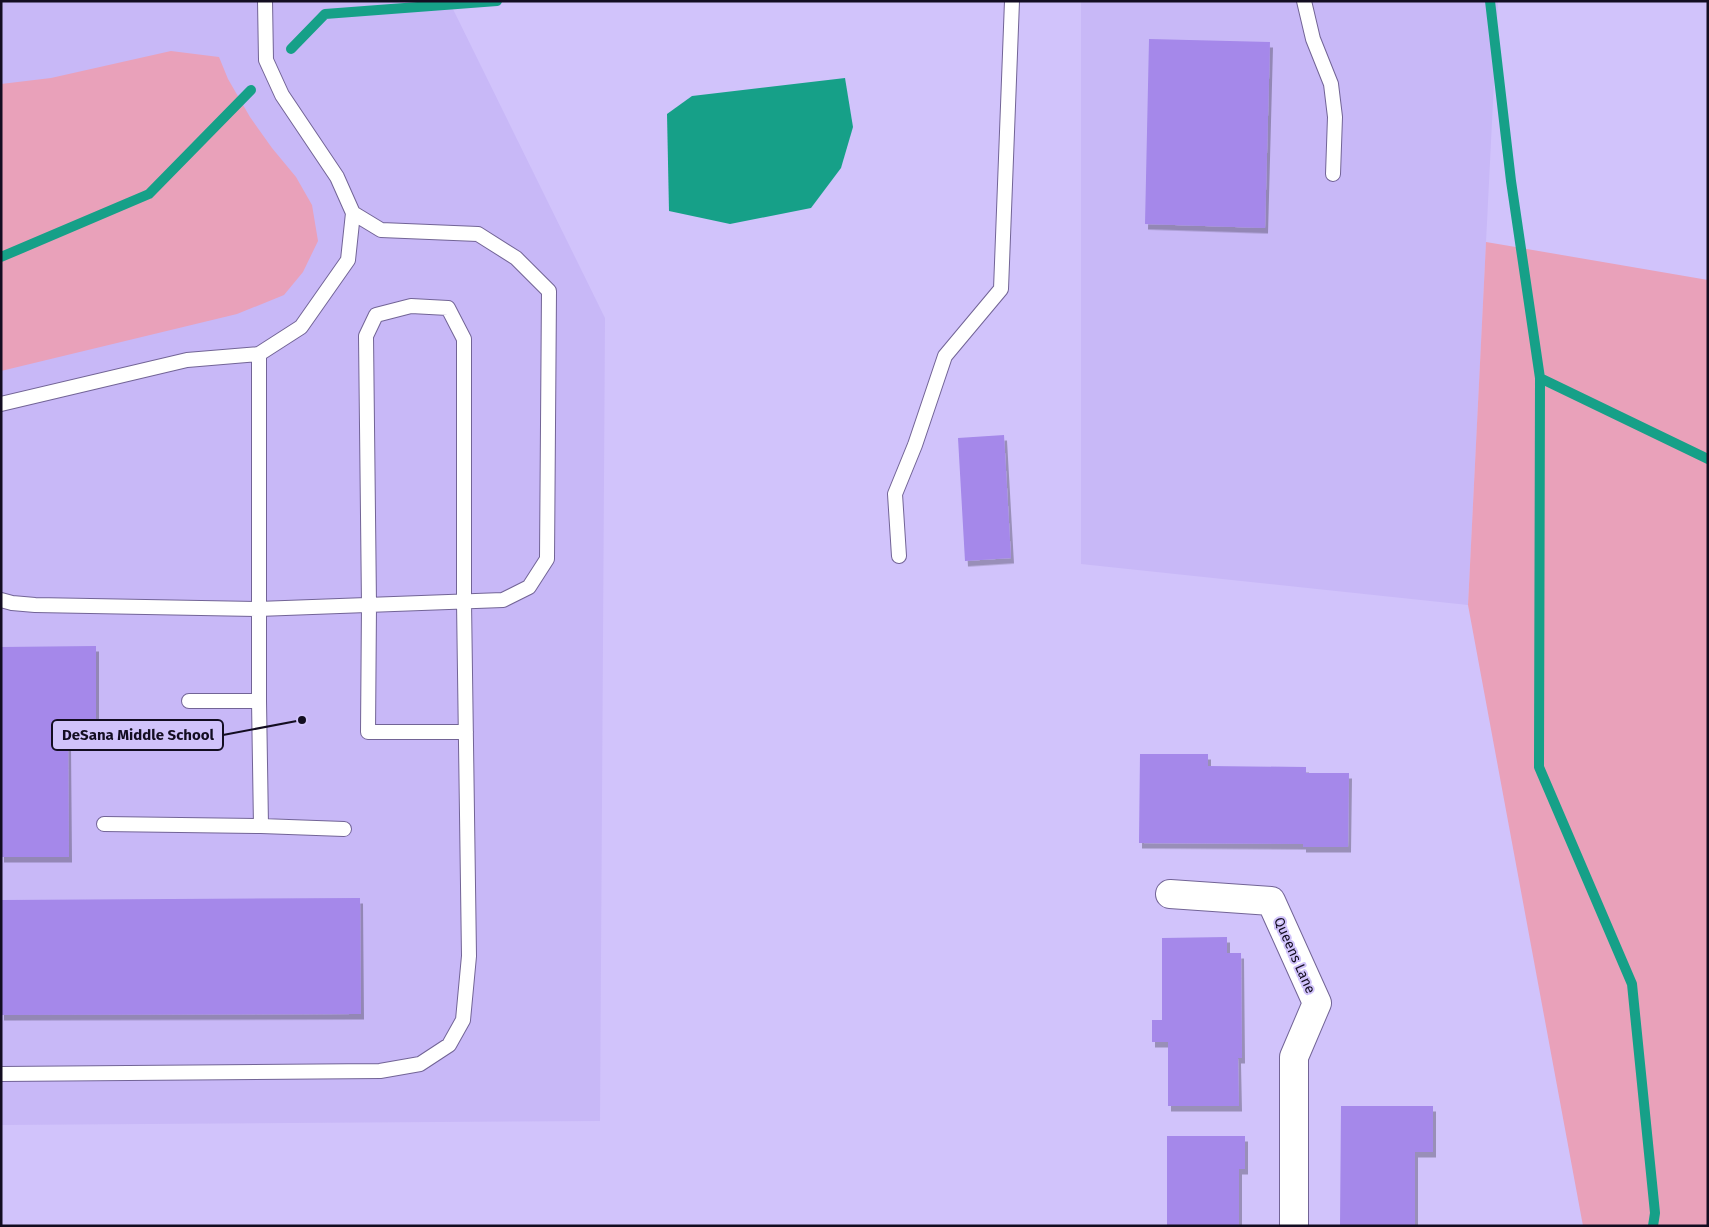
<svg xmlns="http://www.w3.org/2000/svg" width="1709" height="1227" font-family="'Fira Sans',sans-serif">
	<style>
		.built { fill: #c8b8f7 }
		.green { fill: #e9a1ba }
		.water { fill: #16a088 }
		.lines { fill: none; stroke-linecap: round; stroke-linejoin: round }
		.stream { stroke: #16a088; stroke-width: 10 }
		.building { fill: #a588ea; filter: url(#shadow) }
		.service-casing { stroke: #726496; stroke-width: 16 }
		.minor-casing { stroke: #726496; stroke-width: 30 }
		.service { stroke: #fff; stroke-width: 14 }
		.minor { stroke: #fff; stroke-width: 28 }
		.labels { text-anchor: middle; stroke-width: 4; stroke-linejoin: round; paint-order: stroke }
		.street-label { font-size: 14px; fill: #130d21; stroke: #d1c3fb }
		.leader { fill: none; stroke: #130d21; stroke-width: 2 }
		.callout-dot { fill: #130d21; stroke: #d1c3fb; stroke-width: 2 }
		.callout { fill: #d1c3fb; stroke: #130d21; stroke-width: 2 }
		.callout-label { font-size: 15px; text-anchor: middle; font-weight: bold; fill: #130d21 }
	</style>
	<defs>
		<filter id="shadow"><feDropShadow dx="3" dy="5.5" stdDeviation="0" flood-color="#0004"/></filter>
	</defs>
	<rect width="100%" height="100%" fill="#d1c3fb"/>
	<path class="built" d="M1 1H449L605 318 600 1121 1 1125Z
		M1081 1H1498L1468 605 1081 564Z"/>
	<path class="green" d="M171 51 219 57 228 79 250 117 272 148 296 177 312 205 318 241 303 272 284 295 237 314 1 371V84L51 78Z
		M1486 242 1708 280V1226H1583L1468 605Z"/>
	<path class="water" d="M845 78 853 127 841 168 811 208 730 224 669 211 667 114 692 96Z"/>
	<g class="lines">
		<path class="stream" d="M1490 1 1511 181 1540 378 1539 767 1632 984 1655 1213 1653 1226
			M291 49 325 14 497 1
			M1 257 149 194 251 90
			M1540 378 1708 459"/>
	</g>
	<path class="building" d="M1149 39 1270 42 1265 228 1145 224Z
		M1004 435 1011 558 965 561 958 438Z
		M96 646V740H68L69 857H1V647Z
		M1140 754H1208V766L1306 767V773H1349L1348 847H1303V844L1139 843Z
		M360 898 361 1014 1 1015V900Z
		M1227 937V953H1241L1242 1058H1238L1239 1106H1168V1042H1152V1020H1162V938Z
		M1341 1106H1433V1152H1415V1226H1340Z
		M1167 1136H1245V1169H1239V1226H1167Z"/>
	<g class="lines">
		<g class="service-casing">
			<path id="service" d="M1304 1 1313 39 1331 84 1335 117 1333 174
				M1 404 187 360 259 354 301 327 348 260 353 213 337 177 282 95 266 60 265 1
				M899 556 895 494 915 445 945 356 1001 289 1012 1
				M1 600 12 603 35 605 258 609 503 600 529 587 547 559 549 291 516 258 478 234 381 230 353 213
				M189 701H259V354
				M259 701 261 826
				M104 824 261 826 344 829
				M1 1074 380 1071 420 1064 449 1045 463 1020 469 956 464 602V339L448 308 411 306 376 315 366 336 369 605 368 732H466"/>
		</g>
		<g class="minor-casing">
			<path id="minor" d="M1170 894 1271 901 1317 1003 1294 1057V1226"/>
		</g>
		<use href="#service" class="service"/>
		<use href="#minor" class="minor"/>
	</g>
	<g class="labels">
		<g class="street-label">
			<text transform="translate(1295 955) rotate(66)" y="5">Queens Lane</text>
		</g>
	</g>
	<path class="leader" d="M302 720L223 735"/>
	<circle class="callout-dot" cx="302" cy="720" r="5"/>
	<rect class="callout" x="52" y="720" width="171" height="30" rx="5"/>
	<g class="callout-label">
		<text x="138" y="740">DeSana Middle School</text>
	</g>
	<rect width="1709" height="1227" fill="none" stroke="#130d21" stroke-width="5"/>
</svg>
